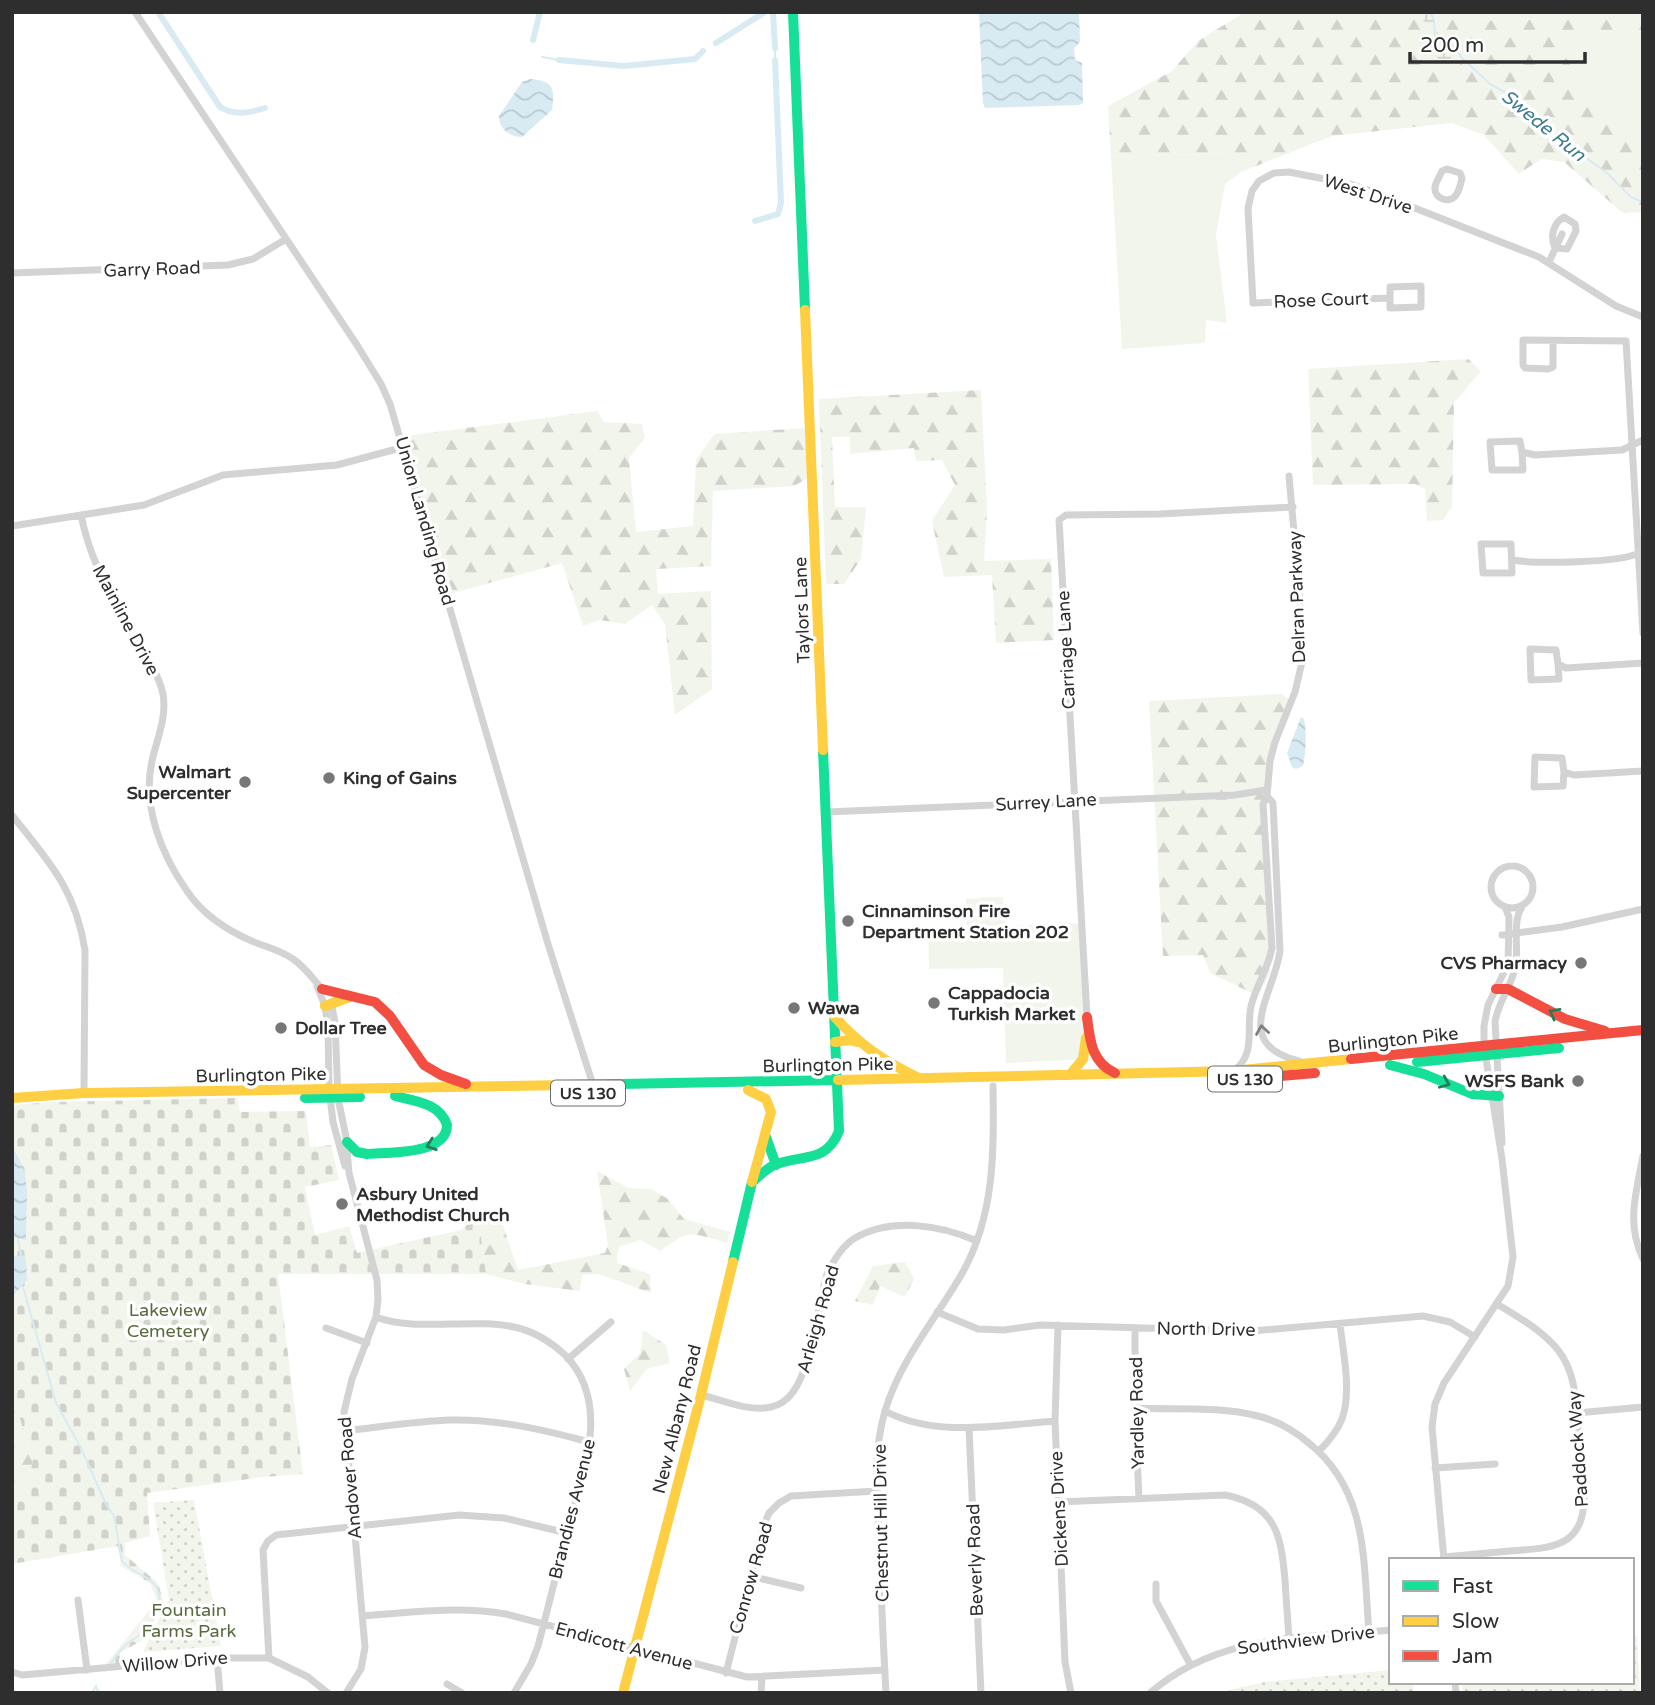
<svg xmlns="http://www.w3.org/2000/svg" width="1655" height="1705" font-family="'Varela Round',sans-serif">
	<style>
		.grass { fill: #f2f5ec }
		.forest { fill: url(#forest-firs) }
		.wetland { fill: url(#wetland-marsh) }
		.cemetery { fill: url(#cemetery-stones) }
		.park { fill: url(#park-dots) }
		.water { fill: url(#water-waves) }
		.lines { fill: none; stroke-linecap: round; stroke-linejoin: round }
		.stream { stroke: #d8ebf2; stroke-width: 2 }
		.canal { stroke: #d8ebf2; stroke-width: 6 }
		.street { stroke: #d3d3d3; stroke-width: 7 }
		.fast { stroke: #16e098; stroke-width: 10 }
		.slow { stroke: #ffcf43; stroke-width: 10 }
		.jam { stroke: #f24e42; stroke-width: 10 }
		.oneway { stroke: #237e5e }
		.oneway2 { stroke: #808080 }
		.poi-dot { fill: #777; stroke: #fff; stroke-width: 2.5 }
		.labels { text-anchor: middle; stroke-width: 7; stroke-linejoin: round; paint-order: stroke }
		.shield { fill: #fff; stroke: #6d6d6d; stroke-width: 2 }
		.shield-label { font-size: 16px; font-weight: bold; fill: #2e2e2e }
		.street-label { font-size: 18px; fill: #2e2e2e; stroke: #fff }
		.poi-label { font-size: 18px; font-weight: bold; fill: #2e2e2e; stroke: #fff; text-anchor: start }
		.park-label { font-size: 18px; fill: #586a3c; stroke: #fff }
		.water-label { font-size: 19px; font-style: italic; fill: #3c7c91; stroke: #fff }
	</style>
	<defs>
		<pattern id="forest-firs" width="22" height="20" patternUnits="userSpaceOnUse" patternTransform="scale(1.75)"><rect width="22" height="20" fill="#f2f5ec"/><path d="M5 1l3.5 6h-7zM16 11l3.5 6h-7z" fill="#d0d2cb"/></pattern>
		<pattern id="wetland-marsh" width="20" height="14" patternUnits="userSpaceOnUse" patternTransform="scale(1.75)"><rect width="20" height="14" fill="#f2f5ec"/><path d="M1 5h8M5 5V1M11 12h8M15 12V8" fill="none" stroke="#d0d2cb"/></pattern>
		<pattern id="cemetery-stones" width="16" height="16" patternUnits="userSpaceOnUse" patternTransform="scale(1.75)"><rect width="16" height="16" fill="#f2f5ec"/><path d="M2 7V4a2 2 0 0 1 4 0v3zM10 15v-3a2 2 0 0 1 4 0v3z" fill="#d0d2cb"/></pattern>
		<pattern id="park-dots" width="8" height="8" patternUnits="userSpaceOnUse" patternTransform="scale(1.75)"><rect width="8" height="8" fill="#f2f5ec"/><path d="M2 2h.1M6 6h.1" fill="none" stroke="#d0d2cb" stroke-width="1.8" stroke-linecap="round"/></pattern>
		<pattern id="water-waves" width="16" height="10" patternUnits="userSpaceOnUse" patternTransform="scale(1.75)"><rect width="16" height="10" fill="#d8ebf2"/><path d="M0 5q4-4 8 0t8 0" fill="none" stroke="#bacad0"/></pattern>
	</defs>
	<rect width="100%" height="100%" fill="#fff"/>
	<path class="grass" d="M1468 12H1562L1556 22 1565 34H1642L1643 143 1583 88 1545 19 1471 21Z
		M1229 153 1241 172 1225 184 1216 235 1227 323 1206 320 1205 343 1122 349 1111 157Z
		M993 897H1003L1006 926 1083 923 1089 1059 1006 1063 1003 968 929 969 928 927H967L966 899Z"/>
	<path class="forest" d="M1245 12H1418L1429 30 1469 61 1438 34 1435 12H1468L1472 21 1545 19 1583 88 1643 143V212L1623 213 1564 162 1541 159 1519 174 1484 135 1451 123 1332 136 1241 172 1229 153 1111 157 1108 106 1172 71 1198 41Z
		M1562 12H1643V34H1565L1555 22Z
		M1468 359 1481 371 1454 403 1452 507 1443 520 1427 521 1425 489 1415 484 1313 485 1308 369Z
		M981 390 987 510 984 561 1051 559 1054 640 996 643 992 575 944 577 932 521 955 485 942 460 916 461 914 448 850 454V437H832L835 507H866L861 559 844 584H826L819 399Z
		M597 411 604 422 642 424 645 438 629 458 636 532 693 526 696 460 714 434 805 428 808 478 794 486 713 491 711 566 656 569 658 594 711 591 712 689 675 715 665 624 652 605 625 624 600 620 583 626 562 563 446 595 398 437Z
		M1281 694 1293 701 1269 769 1267 790 1270 973 1258 996 1210 973 1203 955 1163 956 1149 701Z
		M597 1171 629 1188 651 1189 668 1199 684 1219 730 1232 727 1243C691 1233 691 1228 660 1251L641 1240 620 1246 617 1254V1263L650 1274 651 1293 599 1274 582 1275 580 1291 525 1284 486 1274 478 1215 499 1213 518 1270 605 1253 608 1245Z
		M905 1262 914 1278 905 1297 880 1286 873 1305 855 1301 873 1266Z
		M643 1330 666 1345 670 1363 647 1369 630 1391 624 1369 640 1353Z
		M12 1392 33 1462 12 1517Z"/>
	<path class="wetland" d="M1418 12H1435L1438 34 1469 61 1452 70 1428 50 1429 30Z"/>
	<path class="cemetery" d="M237 1098 240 1112 306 1111 310 1147 331 1145 339 1180 305 1187 315 1235 349 1226 357 1253 461 1230 478 1215 486 1274H278L303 1474 264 1477 147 1493 150 1536 125 1543V1555L158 1583 163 1601 144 1639 120 1653 119 1665 104 1666 157 1601 150 1583 121 1566 118 1546 12 1564V1517L33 1462 12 1392V1105L54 1102Z"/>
	<path class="park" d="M194 1500 221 1646 143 1652 169 1599 153 1503Z
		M1632 1636H1637L1640 1693H1463L1462 1682H1632Z
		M1391 1670V1682H1413L1414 1693H1224L1232 1689 1265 1682Z"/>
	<path class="water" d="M979 12H1079L1080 42 1074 48 1075 60 1082 63 1083 103 1079 105 985 108 983 103Z
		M530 79C554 81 555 88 552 110L522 137C510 137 499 129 499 116L522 82Z
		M1301 717 1304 719C1307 735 1306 750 1303 766L1296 769 1292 767 1287 753Z
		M12 1147C34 1177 25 1206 26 1240L12 1237Z
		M22 1253 26 1259 27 1280 12 1297V1257Z"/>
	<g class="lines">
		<path class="stream" d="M1430 12 1434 20 1435 37 1456 48 1461 57 1490 84 1514 97 1526 107 1534 120 1607 173 1631 197 1643 202
			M775 48V60
			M542 57 559 60
			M18 1239 21 1255
			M23 1287 56 1403 81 1448 105 1502 114 1516 122 1561C130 1572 145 1574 154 1584 168 1600 152 1627 137 1637 130 1642 135 1637 128 1643 121 1649 115 1657 110 1665
			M96 1687 99 1693
			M92 1693 96 1686"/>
		<path class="canal" d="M158 12 220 107C235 116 249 113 265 108
			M773 12 775 48
			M533 40 540 12
			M716 43 765 12
			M559 60 624 66 695 59 703 51
			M755 221 778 214 781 203 775 60"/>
		<path class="street" d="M135 12 357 345 381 384 390 404 548 944 593 1085
			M1447 169 1460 173 1462 178C1461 183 1459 191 1456 195 1450 204 1434 199 1435 188 1435 183 1440 176 1442 171Z
			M1564 217 1575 224 1576 231 1567 249 1555 248C1550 237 1553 223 1564 217Z
			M1549 262 1562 234
			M12 273 228 265 253 259 286 239
			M1390 298V308L1421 307V286L1390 287V298L1253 303 1248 208 1252 191 1259 181 1274 173 1289 172 1350 184 1374 192 1539 257 1616 306 1643 317
			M1553 341V367L1548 369 1525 368 1523 365V340L1626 341 1643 633
			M1522 452 1523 470H1492L1490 442 1520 441 1522 452 1535 455 1622 450 1643 440
			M81 515C89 555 106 588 126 623 139 646 157 668 163 694 167 718 157 738 152 761 142 806 161 854 187 891 203 915 228 931 254 942 267 947 282 951 293 959 305 967 313 979 323 990
			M12 526 144 505 223 475 337 465 404 447
			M1481 544H1511L1512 573H1483Z
			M1513 560C1535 564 1620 563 1639 553
			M1558 664 1559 679 1531 680 1530 649 1556 650 1558 664 1566 668 1643 663
			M1564 772 1563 786 1534 787 1535 757 1562 758 1564 772 1574 775 1643 771
			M1267 796 1273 803 1280 951C1274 995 1230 1044 1299 1061
			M826 812 1235 795 1266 790
			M12 815C49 862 75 888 85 950L84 1093
			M1491 887a21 21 0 1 1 42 0a21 21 0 1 1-42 0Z
			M1502 935 1562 927 1643 909
			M317 986 325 1006 328 1027 329 1089 333 1122 345 1166
			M331 1002 335 1022 338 1098 346 1137 349 1173 377 1280 378 1299 376 1317 352 1379 344 1412 365 1647 361 1669 346 1693
			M1087 1017 1059 520 1066 515 1160 514 1293 507
			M1236 1069C1256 1052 1246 1028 1251 1006 1256 986 1268 969 1272 948L1263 804 1267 796 1270 761 1275 742 1295 692 1302 662 1299 589 1289 476
			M1502 1143 1495 1022C1498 1001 1513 985 1516 964 1518 949 1513 920 1521 909
			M1643 1156C1636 1194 1626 1223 1643 1259
			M937 1312 978 1329 1004 1330 1040 1325 1252 1331 1423 1316 1450 1322 1475 1337
			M376 1317C413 1332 473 1318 514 1327 533 1331 551 1342 565 1355 613 1404 582 1476 567 1532 557 1570 548 1609 538 1646L531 1664 514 1693
			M1058 1325 1055 1421 1065 1662 1071 1693
			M326 1328 367 1343
			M1135 1328V1408L1139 1499
			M568 1359 611 1322
			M701 1395C723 1400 748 1412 771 1407 780 1405 788 1399 793 1392 811 1369 818 1302 828 1271 835 1259 843 1245 855 1238 892 1217 940 1225 977 1241
			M1135 1408C1175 1410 1219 1406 1258 1416 1278 1421 1295 1431 1310 1444 1369 1492 1363 1563 1369 1632
			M885 1411C935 1438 1000 1425 1055 1421
			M1577 1413 1643 1407
			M969 1428 981 1693
			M344 1431C380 1427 416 1421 451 1420 498 1419 545 1430 589 1442
			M1319 1451C1328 1442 1337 1432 1342 1419 1352 1391 1343 1353 1340 1324
			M1435 1468 1495 1464
			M1058 1502 1225 1495C1276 1505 1281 1535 1285 1580 1286 1600 1288 1620 1289 1640
			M1444 1557C1466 1555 1488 1553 1510 1551 1548 1548 1583 1549 1584 1500 1583 1480 1580 1460 1579 1440 1576 1410 1578 1375 1558 1350 1542 1330 1518 1317 1497 1304
			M1444 1560 1432 1427 1435 1404 1444 1383 1508 1286 1513 1257 1502 1159 1484 1046V1026L1488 1005 1508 964 1509 917 1505 907
			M750 1576 801 1588
			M1156 1584V1601L1190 1664
			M78 1600 87 1670
			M364 1616C412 1612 458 1606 506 1614L747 1677 885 1670
			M217 1658 220 1693
			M269 1658 263 1550 268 1541 276 1535 459 1515 504 1518 567 1533
			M12 1672 22 1675 217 1658H269L308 1677 328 1693
			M726 1673 763 1527 769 1513 779 1503 791 1496 877 1491
			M1455 1682 1456 1693
			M447 1684 462 1693
			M761 1693 762 1677
			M886 1693C883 1641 881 1590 879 1538 877 1497 873 1451 885 1411 900 1361 934 1321 960 1277 995 1218 994 1152 993 1086
			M1150 1693C1219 1633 1305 1638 1391 1630"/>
		<path class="fast" d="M793 12 805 310
			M1417 1062 1559 1048
			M1390 1065 1424 1074 1472 1094 1499 1096
			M567 1085 838 1080
			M305 1098 360 1097
			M766 1137 776 1165
			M347 1142 357 1152 367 1154C389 1152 447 1155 447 1125 440 1103 415 1101 395 1096
			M733 1262 752 1182C759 1176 766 1169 774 1165 801 1154 826 1164 839 1131L823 750"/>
		<path class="slow" d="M805 310 823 750
			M325 1006 350 997
			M834 1016C857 1043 885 1062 917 1077
			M835 1042 850 1040 857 1042
			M1070 1075 1083 1059 1086 1038
			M838 1080 1233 1071 1351 1059
			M748 1090 766 1099 771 1112 752 1182
			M12 1098 84 1093 567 1085
			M623 1693 701 1395 733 1262"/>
		<path class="jam" d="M322 989 375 1002 390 1016 424 1065 441 1075 466 1084
			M1496 989H1508L1565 1019 1605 1031
			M1087 1017C1090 1040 1091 1062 1115 1073
			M1351 1059 1643 1030
			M1257 1078 1315 1073"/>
	</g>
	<defs><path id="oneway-chevron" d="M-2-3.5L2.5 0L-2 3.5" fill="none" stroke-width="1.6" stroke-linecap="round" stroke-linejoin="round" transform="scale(1.75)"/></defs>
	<g class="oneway">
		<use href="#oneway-chevron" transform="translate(1554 1013) rotate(-151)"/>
		<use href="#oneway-chevron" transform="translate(1445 1083) rotate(23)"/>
		<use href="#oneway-chevron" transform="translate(431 1145) rotate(161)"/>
	</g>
	<use class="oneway2" href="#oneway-chevron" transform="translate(1262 1030) rotate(-99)"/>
	<g class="poi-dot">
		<circle cx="329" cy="778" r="7"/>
		<circle cx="245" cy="782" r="7"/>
		<circle cx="848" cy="921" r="7"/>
		<circle cx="1581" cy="963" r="7"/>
		<circle cx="934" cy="1003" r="7"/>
		<circle cx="794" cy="1008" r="7"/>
		<circle cx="281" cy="1028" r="7"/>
		<circle cx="1578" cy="1081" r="7"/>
		<circle cx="342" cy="1204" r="7"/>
	</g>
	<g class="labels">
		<g class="shield">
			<rect x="1208" y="1066.5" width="74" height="25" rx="5"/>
			<rect x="551" y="1080.5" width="74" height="25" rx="5"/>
		</g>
		<g class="shield-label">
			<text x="1245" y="1085">US 130</text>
			<text x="588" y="1099">US 130</text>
		</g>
		<g class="street-label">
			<text transform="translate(1368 194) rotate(18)" y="6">West Drive</text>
			<text transform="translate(152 269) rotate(-2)" y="6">Garry Road</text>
			<text transform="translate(1321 300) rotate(-2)" y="6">Rose Court</text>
			<text transform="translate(425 521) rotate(74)" y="6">Union Landing Road</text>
			<text transform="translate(1297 597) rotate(-92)" y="6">Delran Parkway</text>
			<text transform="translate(802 610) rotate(-92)" y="6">Taylors Lane</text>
			<text transform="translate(126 620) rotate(62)" y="6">Mainline Drive</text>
			<text transform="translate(1066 650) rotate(-93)" y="6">Carriage Lane</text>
			<text transform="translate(1046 802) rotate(-3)" y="6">Surrey Lane</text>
			<text transform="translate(1393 1040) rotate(-6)" y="6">Burlington Pike</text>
			<text transform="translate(828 1065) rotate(-1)" y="6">Burlington Pike</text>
			<text transform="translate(261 1075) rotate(-1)" y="6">Burlington Pike</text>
			<text transform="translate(818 1319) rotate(-74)" y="6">Arleigh Road</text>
			<text transform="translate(1206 1329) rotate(1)" y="6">North Drive</text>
			<text transform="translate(1137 1413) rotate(-91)" y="6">Yardley Road</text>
			<text transform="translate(677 1419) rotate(-76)" y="6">New Albany Road</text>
			<text transform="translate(1578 1449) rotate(-94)" y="6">Paddock Way</text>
			<text transform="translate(350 1478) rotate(-95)" y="6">Andover Road</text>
			<text transform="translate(572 1509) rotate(-76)" y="6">Brandies Avenue</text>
			<text transform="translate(1059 1509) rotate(-93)" y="6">Dickens Drive</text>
			<text transform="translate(881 1523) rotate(-91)" y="6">Chestnut Hill Drive</text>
			<text transform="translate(975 1560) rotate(-92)" y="6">Beverly Road</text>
			<text transform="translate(751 1578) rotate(-74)" y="6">Conrow Road</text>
			<text transform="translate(1306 1640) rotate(-7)" y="6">Southview Drive</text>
			<text transform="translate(624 1646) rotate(15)" y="6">Endicott Avenue</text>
			<text transform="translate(175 1662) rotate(-5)" y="6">Willow Drive</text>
		</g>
		<g class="poi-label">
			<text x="231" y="778" text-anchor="end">Walmart<tspan x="231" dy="21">Supercenter</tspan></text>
			<text x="343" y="784">King of Gains</text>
			<text x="862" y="917">Cinnaminson Fire<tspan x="862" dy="21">Department Station 202</tspan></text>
			<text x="1567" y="969" text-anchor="end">CVS Pharmacy</text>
			<text x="948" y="999">Cappadocia<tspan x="948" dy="21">Turkish Market</tspan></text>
			<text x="808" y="1014">Wawa</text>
			<text x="295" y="1034">Dollar Tree</text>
			<text x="1564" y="1087" text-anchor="end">WSFS Bank</text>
			<text x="356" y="1200">Asbury United<tspan x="356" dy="21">Methodist Church</tspan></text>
		</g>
		<g class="park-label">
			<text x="168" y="1316">Lakeview<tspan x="168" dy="21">Cemetery</tspan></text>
			<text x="189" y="1616">Fountain<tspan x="189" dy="21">Farms Park</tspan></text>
		</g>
		<g class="water-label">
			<text transform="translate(1544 125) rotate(39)" y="7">Swede Run</text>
		</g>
	</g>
	<rect width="1655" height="1705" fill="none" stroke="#2e2e2e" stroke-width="28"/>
	<rect x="1389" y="1558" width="245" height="126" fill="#ffffff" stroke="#ababab" stroke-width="2"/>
	<rect x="1403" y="1581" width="35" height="10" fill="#16e098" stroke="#ababab" stroke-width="2"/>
	<text x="1452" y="1593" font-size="21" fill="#2e2e2e">Fast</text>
	<rect x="1403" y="1616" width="35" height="10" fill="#ffcf43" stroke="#ababab" stroke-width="2"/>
	<text x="1452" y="1628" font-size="21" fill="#2e2e2e">Slow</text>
	<rect x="1403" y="1651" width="35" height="10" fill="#f24e42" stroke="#ababab" stroke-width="2"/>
	<text x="1452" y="1663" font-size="21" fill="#2e2e2e">Jam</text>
	<path d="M1410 52v10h175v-10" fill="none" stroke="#2e2e2e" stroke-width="3.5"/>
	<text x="1420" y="52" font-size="21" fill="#2e2e2e" stroke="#ffffff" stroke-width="5" paint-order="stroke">200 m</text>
</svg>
